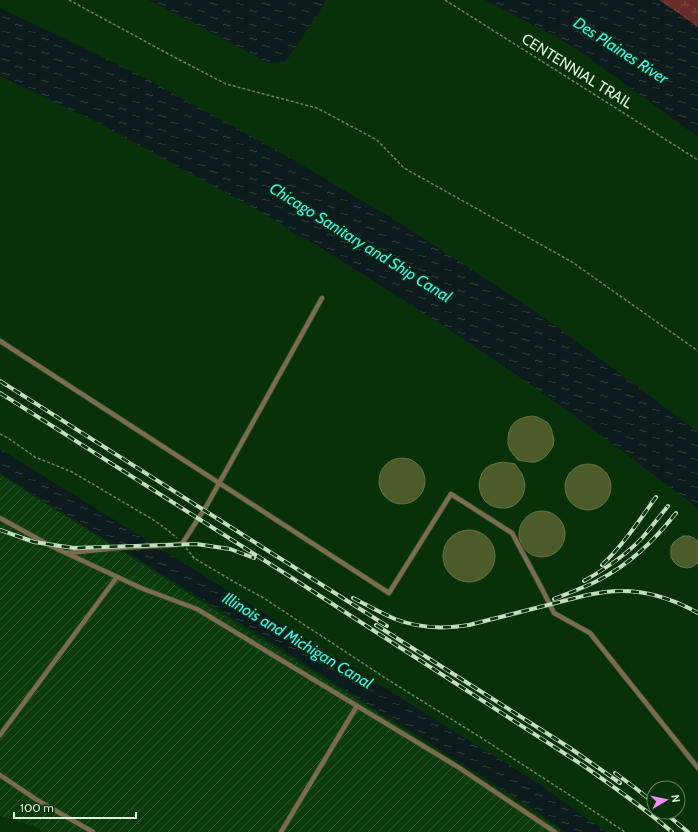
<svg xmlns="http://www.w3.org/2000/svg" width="698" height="832" font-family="Cabin,sans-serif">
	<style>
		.industrial { fill: url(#industrial-furrows) }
		.wetland { fill: url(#wetland-marsh) }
		.water { fill: url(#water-ripples) }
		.building { fill: #4c5b27; stroke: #657641 }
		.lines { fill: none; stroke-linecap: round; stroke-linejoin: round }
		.lane-casing { stroke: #264c27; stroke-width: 6 }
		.path { stroke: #668766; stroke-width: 1.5; stroke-dasharray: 3 2; stroke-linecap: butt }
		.lane { stroke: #7b6c4e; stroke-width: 4.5 }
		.rail-casing { stroke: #c3dcc2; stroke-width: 4 }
		.rail { stroke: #08310a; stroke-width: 2.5; stroke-dasharray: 8; stroke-linecap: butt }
		.labels { text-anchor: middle; stroke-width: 3; stroke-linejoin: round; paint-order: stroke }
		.street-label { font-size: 15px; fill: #ddf4dc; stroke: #08310a }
		.water-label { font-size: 16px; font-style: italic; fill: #41eefc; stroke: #08310a }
	</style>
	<defs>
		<pattern id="industrial-furrows" width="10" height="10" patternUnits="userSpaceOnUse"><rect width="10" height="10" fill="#0c3b0e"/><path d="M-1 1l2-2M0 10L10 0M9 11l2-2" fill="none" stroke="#2f5830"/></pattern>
		<pattern id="wetland-marsh" width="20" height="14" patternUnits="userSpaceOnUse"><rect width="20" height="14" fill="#692c2a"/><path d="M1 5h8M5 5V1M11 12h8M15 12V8" fill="none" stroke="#7e4b48"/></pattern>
		<pattern id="water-ripples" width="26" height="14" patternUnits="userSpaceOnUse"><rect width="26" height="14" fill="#0c1b1d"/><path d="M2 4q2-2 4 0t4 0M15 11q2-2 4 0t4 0" fill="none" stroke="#2f3d3d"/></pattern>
	</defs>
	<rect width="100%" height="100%" fill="#08310a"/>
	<path class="industrial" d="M0 475 345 692 549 823 562 832H45L34 826 0 816Z"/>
	<path class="wetland" d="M659 0H698V27Z"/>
	<path class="water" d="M149 0H325L323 6 286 61 268 63 212 33 189 20 174 13Z
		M485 0H659L698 27V137L581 52 553 35Z
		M0 8 57 35 141 76 280 152 403 225 532 309 591 352 698 432V508C642 466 586 423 528 383 455 332 380 285 305 238L295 235 280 223 227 193 91 119 0 76Z
		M0 449 533 780 606 832H566L532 808 392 719H389C262 633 129 556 0 473Z"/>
	<path class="building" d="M532 416 537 417 543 420 548 423 551 428 554 440 553 446 550 451 546 456 542 459 536 462H530L518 460 510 450 508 444V438L509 432 511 427 515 422 520 419 526 417Z
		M379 481a23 23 0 1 1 46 0a23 23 0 1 1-46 0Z
		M503 462 515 464 522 474 524 480 525 486 524 492 522 497 518 502 513 506 507 508H501L495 507 490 505 485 501 482 496 480 491 479 485 480 479 482 473 486 468 491 465 497 463Z
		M565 487a23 23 0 1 1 46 0a23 23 0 1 1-46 0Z
		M519 534a23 23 0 1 1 46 0a23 23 0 1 1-46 0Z
		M443 556a26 26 0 1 1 52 0a26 26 0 1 1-52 0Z
		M683 536H689L694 538 698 541V563L692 567 687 568 682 567 677 565 674 562 671 557V547L674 542 678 539Z"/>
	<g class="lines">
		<g class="lane-casing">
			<path id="lane" d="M0 341 389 593 451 494 512 533 541 587 554 613 590 633 698 768
				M0 518 49 545 141 588 197 609 458 767 555 832
				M67 553 117 548 172 545 182 544 207 505 322 298
				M0 735 117 577
				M0 775 37 800 93 832
				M281 832 357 706"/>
		</g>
		<path class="path" d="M69 0 174 57 226 84 317 108 377 140 404 168 572 262 698 351
			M445 0 698 160
			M0 434 8 438 35 457 72 472 84 479 152 519 165 528 177 538
			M186 548 194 558 236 583 262 597 390 681 480 737 568 794 625 832"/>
		<use href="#lane" class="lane"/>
		<g class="rail-casing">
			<path id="rail" d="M0 381 387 626
				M0 393 289 576 584 766C614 787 644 808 672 832
				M0 530 34 542 74 548 196 544 230 549 254 558
				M602 565C623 545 639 521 656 497
				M584 581C605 569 625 556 642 538 651 528 659 517 668 506
				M353 598C367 605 381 613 395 619 418 628 445 629 469 625L587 595C593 594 599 593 605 592 638 588 670 597 698 613
				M554 599C569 593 583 588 597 581 630 564 653 542 676 513
				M376 625 570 748 620 783
				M615 773 634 787 654 803
				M664 812 688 832"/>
		</g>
		<use href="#rail" class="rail"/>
	</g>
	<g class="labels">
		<g class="street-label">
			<text transform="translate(577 71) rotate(32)" y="5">CENTENNIAL TRAIL</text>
		</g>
		<g class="water-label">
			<text transform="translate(621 50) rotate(33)" y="6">Des Plaines River</text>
			<text transform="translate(361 242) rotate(32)" y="6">Chicago Sanitary and Ship Canal</text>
			<text transform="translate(298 640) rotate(31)" y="6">Illinois and Michigan Canal</text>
		</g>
	</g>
	<g transform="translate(666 800) rotate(81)"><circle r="19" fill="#08310a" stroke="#5d7f5e"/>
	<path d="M0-3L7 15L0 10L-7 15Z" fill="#ee8cf8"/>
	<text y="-6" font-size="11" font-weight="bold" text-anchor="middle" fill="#ddf4dc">N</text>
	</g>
	<path d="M14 812v6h122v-6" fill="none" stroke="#ddf4dc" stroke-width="2"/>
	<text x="20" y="812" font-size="12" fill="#ddf4dc" stroke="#08310a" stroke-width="3" paint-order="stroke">100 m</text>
</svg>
